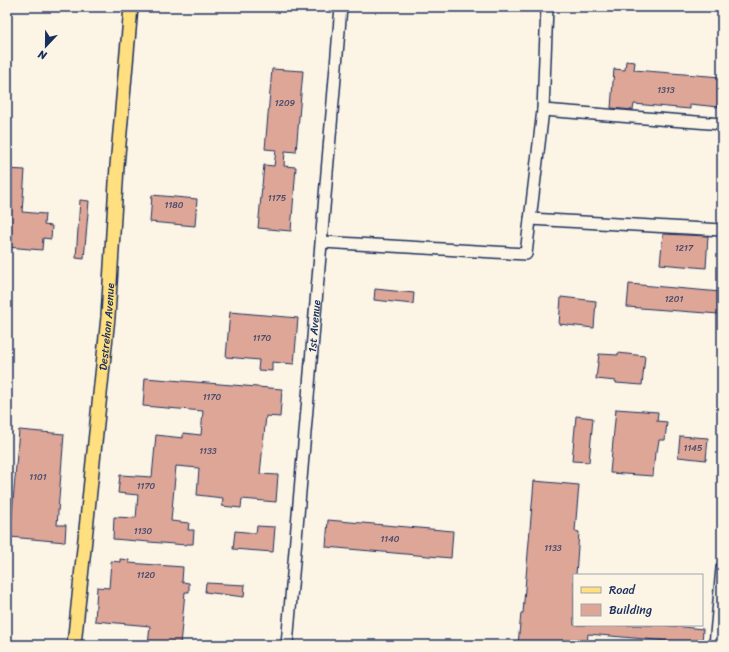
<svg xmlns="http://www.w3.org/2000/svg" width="729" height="652" font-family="Sriracha,sans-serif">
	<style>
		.building { fill: #dea697; stroke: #1b2f5e }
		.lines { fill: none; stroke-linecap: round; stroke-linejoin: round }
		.minor-casing { stroke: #1b2f5e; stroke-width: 14 }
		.major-casing { stroke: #1b2f5e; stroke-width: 16 }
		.minor { stroke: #fcf5e5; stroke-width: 11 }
		.major { stroke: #ffdf80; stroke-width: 13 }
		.labels { text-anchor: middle; stroke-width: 3; stroke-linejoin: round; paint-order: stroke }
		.number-label { font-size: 9px; fill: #4c4d6c }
		.street-label { font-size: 11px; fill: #1b2f5e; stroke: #fcf5e5 }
	</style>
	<rect width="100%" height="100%" fill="#fcf5e5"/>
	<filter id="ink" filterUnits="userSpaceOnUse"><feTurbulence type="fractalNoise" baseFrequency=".025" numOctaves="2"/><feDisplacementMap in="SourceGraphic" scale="8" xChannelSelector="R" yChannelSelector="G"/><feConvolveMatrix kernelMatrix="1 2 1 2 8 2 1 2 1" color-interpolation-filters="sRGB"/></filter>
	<g filter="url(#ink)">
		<path class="building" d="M626 61 635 62 634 70 721 77 718 107 690 104V109L634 104 633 110 611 108 614 69 625 70Z
			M272 69 303 71 296 152 285 151 284 166 296 167 291 231 258 228 264 165 274 166 276 150 265 149Z
			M7 169 25 170 22 212 45 214 44 225 52 226 51 239 43 238 42 250 7 247Z
			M152 195 197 199 195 226 150 222Z
			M80 200 89 201 84 259 76 258Z
			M663 234 708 236 706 268 660 264Z
			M629 284 721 292 719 314 627 307Z
			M375 289 414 293 413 304 374 300Z
			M561 297 596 301 594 328 559 324Z
			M230 312 298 318 294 364 272 362V371L258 370 259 360 226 357Z
			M618 353 645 356 642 385 616 383V381L596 379 599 354 618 355Z
			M145 378 282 389 280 417 266 416 260 474 278 475 276 502 242 499 241 508 222 506 223 498 197 495 199 468 176 466 171 521 189 523 188 530H194L193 544H187L186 545 113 539 114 517 136 518 138 495 118 493 120 475 152 477 156 435 183 438V433L201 435 203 411 143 406Z
			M616 409 658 412 657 421 667 422 665 440H659L657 452H655L653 476 610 473Z
			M576 416 593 418 589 462 572 461Z
			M19 430 64 434 57 525H66L65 542 10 537Z
			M680 436 708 438 706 460 678 457Z
			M534 481 579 485 575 531 579 532 576 575H574V625H662L703 629 702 644 588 634 587 645H518L521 613H523Z
			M328 520 453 531 451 558 326 547Z
			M257 526 275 527 273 552 233 549 235 531 256 533Z
			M120 559 129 560V563L183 567 182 582 189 583V592H185L180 645H148L150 626 95 621 97 587 109 588 111 561 120 562Z
			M206 583 245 585 244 597 205 592Z"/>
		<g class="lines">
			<g class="minor-casing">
				<g id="minor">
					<path d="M543 110 722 124"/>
					<path d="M530 219 722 230"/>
					<path d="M322 242 526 254 543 110 547 7"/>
					<path id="s1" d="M287 645 341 7"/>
					<path d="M715 645 722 568"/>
				</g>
			</g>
			<g class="major-casing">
				<g id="major">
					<path id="s2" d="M74 645 108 317 117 166 131 7"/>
				</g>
			</g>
			<use href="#minor" class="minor"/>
			<use href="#major" class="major"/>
		</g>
	</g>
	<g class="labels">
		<g class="number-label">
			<text x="666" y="93">1313</text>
			<text x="285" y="106">1209</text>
			<text x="277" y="201">1175</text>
			<text x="174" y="208">1180</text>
			<text x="684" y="251">1217</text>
			<text x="674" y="302">1201</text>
			<text x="262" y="341">1170</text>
			<text x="212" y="400">1170</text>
			<text x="693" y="451">1145</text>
			<text x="208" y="454">1133</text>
			<text x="38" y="480">1101</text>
			<text x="146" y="489">1170</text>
			<text x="143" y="534">1130</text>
			<text x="390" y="542">1140</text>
			<text x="553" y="551">1133</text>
			<text x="146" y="578">1120</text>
		</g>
		<g class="street-label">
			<text dy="4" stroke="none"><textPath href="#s2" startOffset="320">Destrehan Avenue</textPath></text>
			<text dy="4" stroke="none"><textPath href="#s1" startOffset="320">1st Avenue</textPath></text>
		</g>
	</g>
	<rect width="729" height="652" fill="none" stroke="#fcf5e5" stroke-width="24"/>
	<rect x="12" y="12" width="705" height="628" fill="none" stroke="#1b2f5e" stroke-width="1.5" filter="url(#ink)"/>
	<rect x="573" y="574" width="130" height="52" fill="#fcf5e5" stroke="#a2a6af"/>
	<rect x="581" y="587" width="20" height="6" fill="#ffdf80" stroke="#a2a6af"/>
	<text x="609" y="594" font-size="12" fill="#1b2f5e">Road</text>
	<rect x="581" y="604" width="20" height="12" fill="#dea697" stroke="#a2a6af"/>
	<text x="609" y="614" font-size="12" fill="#1b2f5e">Building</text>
	<g transform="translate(46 46) rotate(202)" stroke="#fcf5e5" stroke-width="3" paint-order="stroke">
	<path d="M0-3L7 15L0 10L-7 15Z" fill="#1b2f5e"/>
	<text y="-6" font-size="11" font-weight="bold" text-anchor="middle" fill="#1b2f5e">N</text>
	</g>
</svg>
